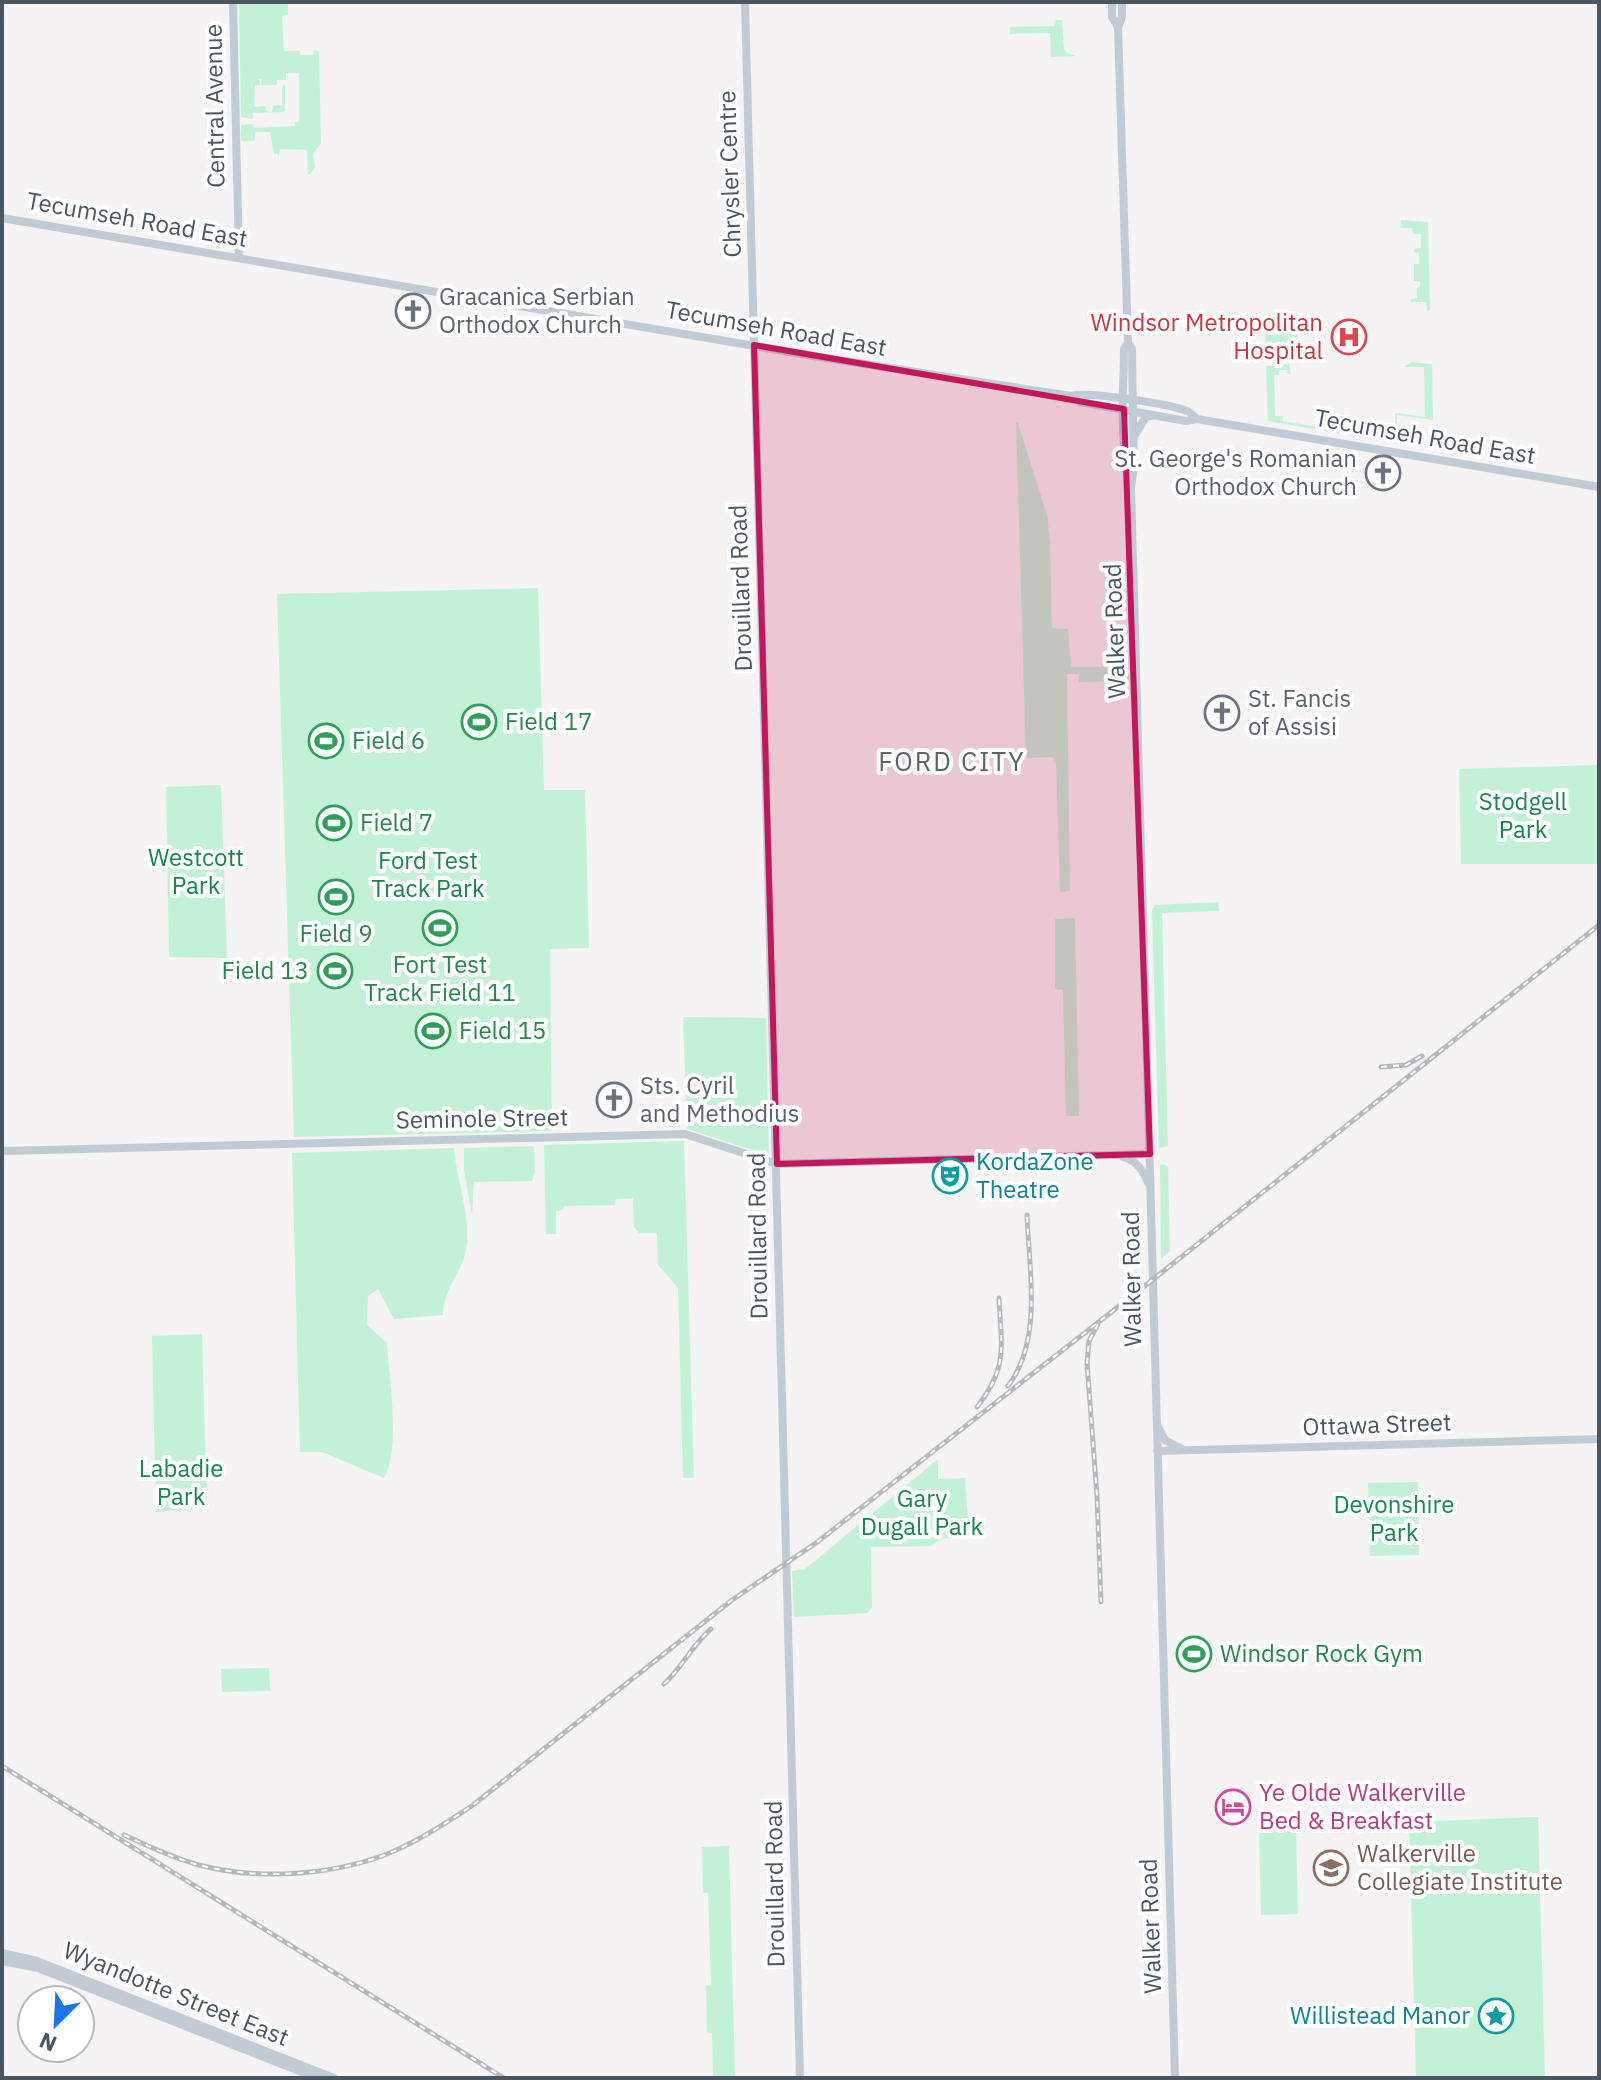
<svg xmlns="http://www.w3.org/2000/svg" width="1601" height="2080" font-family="'IBM Plex Sans',sans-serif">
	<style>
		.green { fill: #c3f1d5 }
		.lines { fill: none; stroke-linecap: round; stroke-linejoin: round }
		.secondary { stroke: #c1cbd6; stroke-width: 8 }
		.rail-casing { stroke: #b5b8bd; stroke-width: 5 }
		.rail { stroke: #fff; stroke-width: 2; stroke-dasharray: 6; stroke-linecap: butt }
		.marked { fill: #c2185b; fill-opacity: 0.2; stroke: #c2185b; stroke-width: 6; stroke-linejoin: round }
		.labels { text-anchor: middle; stroke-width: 8; stroke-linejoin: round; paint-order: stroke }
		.street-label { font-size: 24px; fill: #4a5661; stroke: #fff }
		.worship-label { font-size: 24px; fill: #5b616d; stroke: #fff; text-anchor: start }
		.health-label { font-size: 24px; fill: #be3a42; stroke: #fff; text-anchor: end }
		.leisure-label { font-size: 24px; fill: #27864d; stroke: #fff; text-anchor: start }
		.park-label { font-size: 24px; fill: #17864f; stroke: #fff }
		.culture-label { font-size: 24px; fill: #0d838f; stroke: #fff; text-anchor: start }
		.hotel-label { font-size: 24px; fill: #b23c85; stroke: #fff; text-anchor: start }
		.education-label { font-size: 24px; fill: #785e54; stroke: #fff; text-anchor: start }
		.neighbourhood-label { font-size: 26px; letter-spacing: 2px; fill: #5f6368; stroke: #fff }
	</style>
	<rect width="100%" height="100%" fill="#f5f3f3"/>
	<path class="green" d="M239 2H288V15L282 16 284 51H300V55H313L314 50 319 51 321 143 313 154 315 167 310 175 308 174 307 150 280 149 278 160V154H274L270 132H255V141H241V125L253 124 254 128 295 126V122H299V73H286V80H277V85H261L262 79H259L260 85H255L254 107 266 106V111L272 112 273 106 282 105V88L285 84V111L283 112 253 113V119L241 117Z
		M1056 20H1062L1064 49 1067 53 1076 56 1051 57 1050 33 1010 34V27L1055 26Z
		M1401 220 1428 222 1430 310 1427 311 1426 302H1411V299L1417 298V288L1420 287V281H1414V264H1419V253H1414V249L1421 248V234H1413L1412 228H1400Z
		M1294 322 1298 326 1296 356 1266 354 1265 325 1268 323Z
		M1411 362 1432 364 1433 420 1397 415V444L1268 421 1266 366 1289 364 1291 374H1288L1287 370H1279V375H1274L1275 416H1283L1282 421 1389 439V434H1396L1395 413 1425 417 1424 367H1404Z
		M1016 422 1018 423 1047 515 1050 541 1052 628 1068 629 1071 667H1128L1129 681 1079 682V674H1067L1070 891 1060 892 1056 762 1053 757 1026 758Z
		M538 588 544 790H585L589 948 550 949 552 1131 294 1137 277 594Z
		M1599 765V864H1461L1459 769Z
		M221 785 227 958 169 957 166 787Z
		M1218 902 1219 911 1162 913 1168 1146 1159 1148 1152 911 1155 905Z
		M1075 918 1079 1116H1066L1063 990 1055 989V919Z
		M683 1017 766 1018 769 1155 687 1129Z
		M684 1141 694 1478H683L678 1288 658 1265 657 1233H639L634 1227 633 1198 616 1199 615 1205 564 1206 563 1210 556 1211V1234H546L544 1145Z
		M534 1146 535 1172 532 1181 474 1182 472 1216 464 1169V1148Z
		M454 1148C456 1179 472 1219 466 1250 461 1275 444 1286 443 1315L394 1319 378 1289 368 1296 367 1325 387 1343C389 1378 401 1448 384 1478L322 1452H300L292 1153Z
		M1162 1164 1168 1166 1170 1251 1161 1259 1160 1165Z
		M202 1334 207 1508 156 1512 152 1336Z
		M938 1459V1479L965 1478 969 1537 941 1539 930 1546 871 1547 872 1607 868 1613 794 1617 792 1571 805 1569Z
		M1418 1482 1419 1555 1370 1556 1368 1483Z
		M269 1668 270 1691 222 1692 221 1669Z
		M1538 1817 1545 2078H1416L1409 1822Z
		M1296 1829 1298 1914 1261 1915 1259 1830Z
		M729 1846 735 2078H713L712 2033 707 2032 706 1986 711 1985 708 1893H703L702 1847Z"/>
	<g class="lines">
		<path class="secondary" d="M233 2 239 258
			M745 2 800 2078
			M1112 2V17L1118 27
			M1122 2V17L1118 27 1128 343 1132 349 1134 468 1131 487 1175 2078
			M2 218 813 356 1071 396 1080 402 1186 421 1197 419 1599 487
			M1128 343 1124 349C1124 382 1118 449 1131 478
			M1071 396C1087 391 1170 404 1187 411 1190 412 1195 417 1197 419
			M1134 436 1146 417 1154 415
			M2 1151 685 1134 777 1164 1150 1154
			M1123 1157C1137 1161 1143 1170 1148 1183
			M1158 1427 1165 1440 1182 1449
			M1157 1451 1599 1439
			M2 1953 37 1961 334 2078
			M2 1961 38 1968 317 2078"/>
		<g class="rail-casing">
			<path id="rail" d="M1381 1067 1406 1065 1422 1056
				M1098 1324 1089 1341 1087 1363 1097 1496 1101 1602
				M1008 1386C1043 1340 1029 1270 1027 1215
				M977 1407C1009 1366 1001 1347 999 1298
				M664 1684C682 1668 692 1645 711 1629
				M2 1766 504 2078
				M124 1835C148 1846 173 1858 199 1865 256 1880 326 1876 382 1856 414 1844 445 1824 473 1805L732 1600 816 1543 1146 1285 1599 925"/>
		</g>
		<use href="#rail" class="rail"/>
	</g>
	<path class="marked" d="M754 345 1124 409 1150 1154 777 1164Z"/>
	<defs>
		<g id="church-ring" transform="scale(1.8)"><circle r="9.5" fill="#fff" stroke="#6b7280" stroke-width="1.5"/><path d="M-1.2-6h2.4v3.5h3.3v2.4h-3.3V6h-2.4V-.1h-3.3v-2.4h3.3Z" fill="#6b7280"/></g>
		<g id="hospital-ring" transform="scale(1.8)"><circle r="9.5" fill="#fff" stroke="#e0444e" stroke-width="1.5"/><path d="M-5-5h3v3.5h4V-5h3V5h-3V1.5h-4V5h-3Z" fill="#e0444e"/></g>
		<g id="stadium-ring" transform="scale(1.8)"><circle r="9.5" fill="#fff" stroke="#2e9e5b" stroke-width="1.5"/><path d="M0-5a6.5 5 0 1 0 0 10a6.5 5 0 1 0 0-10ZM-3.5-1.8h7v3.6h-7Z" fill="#2e9e5b"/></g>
		<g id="theatre-ring" transform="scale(1.8)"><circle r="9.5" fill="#fff" stroke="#0f9aa8" stroke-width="1.5"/><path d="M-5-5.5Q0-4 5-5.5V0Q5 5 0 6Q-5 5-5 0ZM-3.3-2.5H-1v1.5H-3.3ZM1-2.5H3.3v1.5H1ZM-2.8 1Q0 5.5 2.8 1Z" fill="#0f9aa8"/></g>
		<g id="hotel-ring" transform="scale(1.8)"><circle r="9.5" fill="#fff" stroke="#d1479c" stroke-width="1.5"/><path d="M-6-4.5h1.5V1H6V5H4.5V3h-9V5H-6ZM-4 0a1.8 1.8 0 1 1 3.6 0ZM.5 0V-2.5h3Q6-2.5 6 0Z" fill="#d1479c"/></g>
		<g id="school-ring" transform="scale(1.8)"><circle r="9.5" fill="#fff" stroke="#8d6e63" stroke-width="1.5"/><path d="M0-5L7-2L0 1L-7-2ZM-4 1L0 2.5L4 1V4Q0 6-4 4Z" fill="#8d6e63"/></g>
		<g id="sight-ring" transform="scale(1.8)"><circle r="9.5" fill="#fff" stroke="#0f9aa8" stroke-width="1.5"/><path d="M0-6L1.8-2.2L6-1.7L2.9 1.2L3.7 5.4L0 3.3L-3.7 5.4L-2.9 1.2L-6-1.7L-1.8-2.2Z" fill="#0f9aa8"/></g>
	</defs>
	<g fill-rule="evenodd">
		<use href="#church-ring" x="413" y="311"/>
		<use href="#hospital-ring" x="1349" y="337"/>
		<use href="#church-ring" x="1383" y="473"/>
		<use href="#church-ring" x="1222" y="713"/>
		<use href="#stadium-ring" x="479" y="722"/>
		<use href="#stadium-ring" x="326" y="741"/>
		<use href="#stadium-ring" x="334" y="823"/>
		<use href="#stadium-ring" x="336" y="897"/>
		<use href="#stadium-ring" x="440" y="928"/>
		<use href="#stadium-ring" x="335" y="971"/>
		<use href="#stadium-ring" x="433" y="1031"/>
		<use href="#church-ring" x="614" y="1100"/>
		<use href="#theatre-ring" x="950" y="1176"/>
		<use href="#stadium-ring" x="1194" y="1654"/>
		<use href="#hotel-ring" x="1233" y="1807"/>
		<use href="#school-ring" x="1331" y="1868"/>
		<use href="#sight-ring" x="1496" y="2016"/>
	</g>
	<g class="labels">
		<g class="street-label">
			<text transform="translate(215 106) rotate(-91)" y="8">Central Avenue</text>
			<text transform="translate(730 174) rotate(-92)" y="8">Chrysler Centre</text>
			<text transform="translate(137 220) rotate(10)" y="8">Tecumseh Road East</text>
			<text transform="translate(776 329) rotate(10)" y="8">Tecumseh Road East</text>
			<text transform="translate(1425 437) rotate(10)" y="8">Tecumseh Road East</text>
			<text transform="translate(741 588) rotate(-92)" y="8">Drouillard Road</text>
			<text transform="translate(1115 631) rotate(-92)" y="8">Walker Road</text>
			<text transform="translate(482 1119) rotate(-1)" y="8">Seminole Street</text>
			<text transform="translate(758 1236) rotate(-91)" y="8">Drouillard Road</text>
			<text transform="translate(1132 1279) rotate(-91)" y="8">Walker Road</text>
			<text transform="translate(1377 1425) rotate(-2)" y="8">Ottawa Street</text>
			<text transform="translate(775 1884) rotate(-91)" y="8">Drouillard Road</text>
			<text transform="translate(1151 1926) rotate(-92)" y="8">Walker Road</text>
			<text transform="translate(176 1994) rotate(22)" y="8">Wyandotte Street East</text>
		</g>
		<g class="worship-label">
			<text x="439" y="305">Gracanica Serbian<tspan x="439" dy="28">Orthodox Church</tspan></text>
			<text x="1357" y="467" text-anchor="end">St. George's Romanian<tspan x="1357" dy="28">Orthodox Church</tspan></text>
			<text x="1248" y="707">St. Fancis<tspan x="1248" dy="28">of Assisi</tspan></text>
			<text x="640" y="1094">Sts. Cyril<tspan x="640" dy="28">and Methodius</tspan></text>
		</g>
		<g class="health-label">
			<text x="1323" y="331">Windsor Metropolitan<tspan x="1323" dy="28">Hospital</tspan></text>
		</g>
		<g class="leisure-label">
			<text x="505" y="730">Field 17</text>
			<text x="352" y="749">Field 6</text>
			<text x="360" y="831">Field 7</text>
			<text x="336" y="942" text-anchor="middle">Field 9</text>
			<text x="440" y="973" text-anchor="middle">Fort Test<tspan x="440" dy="28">Track Field 11</tspan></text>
			<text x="309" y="979" text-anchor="end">Field 13</text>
			<text x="459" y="1039">Field 15</text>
			<text x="1220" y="1662">Windsor Rock Gym</text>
		</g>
		<g class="park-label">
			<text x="1523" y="810">Stodgell<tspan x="1523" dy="28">Park</tspan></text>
			<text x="196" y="866">Westcott<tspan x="196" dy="28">Park</tspan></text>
			<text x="428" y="869">Ford Test<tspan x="428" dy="28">Track Park</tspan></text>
			<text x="181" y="1477">Labadie<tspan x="181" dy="28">Park</tspan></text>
			<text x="922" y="1507">Gary<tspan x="922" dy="28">Dugall Park</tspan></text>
			<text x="1394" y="1513">Devonshire<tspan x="1394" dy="28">Park</tspan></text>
		</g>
		<g class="culture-label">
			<text x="976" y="1170">KordaZone<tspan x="976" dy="28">Theatre</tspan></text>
			<text x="1470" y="2024" text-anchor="end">Willistead Manor</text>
		</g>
		<g class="hotel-label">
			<text x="1259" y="1801">Ye Olde Walkerville<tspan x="1259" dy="28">Bed &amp; Breakfast</tspan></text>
		</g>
		<g class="education-label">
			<text x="1357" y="1862">Walkerville<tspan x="1357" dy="28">Collegiate Institute</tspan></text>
		</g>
		<g class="neighbourhood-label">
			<text x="952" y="771">FORD CITY</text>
		</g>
	</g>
	<rect width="1601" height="2080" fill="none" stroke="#4a5661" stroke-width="8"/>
	<g transform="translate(56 2024) rotate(204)"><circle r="38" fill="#ffffff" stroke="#b7bbc0" stroke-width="2"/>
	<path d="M0-6L14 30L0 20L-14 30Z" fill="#1a73e8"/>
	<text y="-12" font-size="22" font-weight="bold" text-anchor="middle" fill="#4a5661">N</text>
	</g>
</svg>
